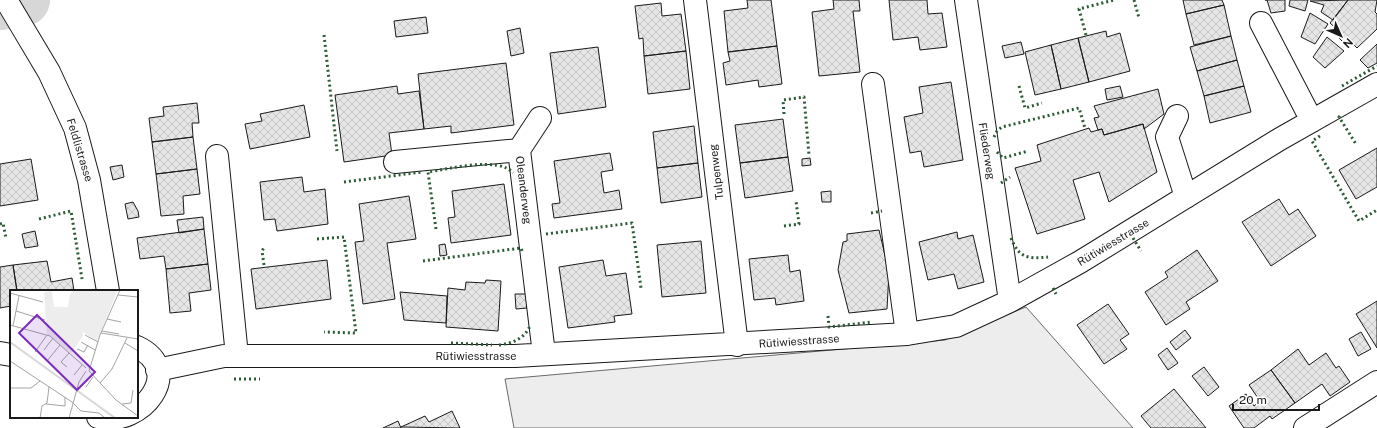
<svg xmlns="http://www.w3.org/2000/svg" width="1377" height="428" font-family="'Public Sans',sans-serif">
	<style>
		.built { fill: #ededed; stroke: #6a6a6a }
		.lines { fill: none; stroke-linecap: round; stroke-linejoin: round }
		.river { stroke: #d7d7d7; stroke-width: 52 }
		.building { fill: url(#building-cross-hatch); stroke: #1a1a1a }
		.minor-casing { stroke: #1a1a1a; stroke-width: 24 }
		.minor { stroke: #fff; stroke-width: 22 }
		.hedge { stroke: #2b5a34; stroke-width: 3; stroke-dasharray: 2 3; stroke-linecap: butt }
		.labels { text-anchor: middle; stroke-width: 3; stroke-linejoin: round; paint-order: stroke }
		.street-label { font-size: 11px; fill: #1a1a1a; stroke: #fff }
		.inset-river { fill: none; stroke: #d7d7d7; stroke-width: 2 }
		.inset-road { fill: none; stroke: #a3a3a3; stroke-width: 1 }
		.view { fill: #7b2cbf; fill-opacity: 0.15; stroke: #7b2cbf; stroke-width: 2 }
		.inset-edge { fill: none; stroke: #1a1a1a; stroke-width: 2 }
	</style>
	<defs>
		<pattern id="building-cross-hatch" width="8" height="8" patternUnits="userSpaceOnUse"><rect width="8" height="8" fill="#e6e6e6"/><path d="M0 0l8 8M0 8l8-8" fill="none" stroke="#c5c5c5"/></pattern>
	</defs>
	<rect width="100%" height="100%" fill="#fff"/>
	<path class="built" d="M1026 307 1133 428H514L505 379 945 340Z"/>
	<g class="lines">
		<path class="river" d="M0 4 24 0"/>
	</g>
	<path class="building" d="M747 0H771L777 46 728 52 724 11 748 8Z
		M833 0H859L860 11H853L860 72 819 76 812 12 834 9Z
		M889 0H927L928 14 942 13 947 47 920 50 918 37 893 40Z
		M1183 0H1222L1224 5 1186 14Z
		M1265 0H1285V11L1271 13 1267 0Z
		M1290 0H1308L1305 11 1289 6Z
		M1348 0 1333 20 1321 12 1324 5 1310 1Z
		M1348 0H1377L1375 12 1377 14V29L1357 48 1351 42 1348 47 1339 38 1342 34 1330 23Z
		M661 3 662 16 681 14 686 51 644 56 643 38 639 39 635 6Z
		M1224 5 1231 36 1194 45 1186 14Z
		M1310 13 1328 24 1315 44 1301 37Z
		M426 17 428 33 396 37 394 21Z
		M520 28 524 53 511 56 507 31Z
		M1106 31 1107 37 1120 33 1130 71 1089 82 1078 38Z
		M1231 36 1237 60 1197 71 1190 47Z
		M1327 37 1344 51 1325 68 1313 57Z
		M1078 38 1089 82 1061 89 1051 45Z
		M1021 42 1024 54 1005 58 1002 46Z
		M1377 44V63L1368 68 1360 60Z
		M1051 45 1061 89 1035 95 1025 52Z
		M777 46 782 84 759 87 758 80 726 85 723 63 730 61 728 52Z
		M598 47 606 107 558 114 550 53Z
		M686 51 690 89 648 94 644 56Z
		M1237 60 1244 86 1204 96 1197 71Z
		M506 63 514 125 451 133V126L424 129 418 74Z
		M951 82 963 160 924 167 921 151 910 153 904 117 923 113 919 87Z
		M397 86 398 94 419 91 424 129 389 133 392 155 344 162 335 95Z
		M1120 86 1123 97 1107 100 1105 89Z
		M1244 86 1251 112 1210 123 1204 96Z
		M1158 89 1164 114 1144 129 1143 124 1104 135 1102 129 1098 130 1094 118 1099 117 1094 106Z
		M197 103 199 123H192L193 137 152 142 149 118 164 116 163 107Z
		M304 105 310 137 250 149 245 124 262 121 260 114Z
		M783 119 788 157 740 163 735 125Z
		M1143 124 1157 172 1109 202 1099 172 1073 180 1085 219 1037 234 1015 168 1041 161 1037 145 1089 128 1091 132 1102 129 1104 135Z
		M694 126 698 163 657 168 653 132Z
		M193 137 197 169 156 174 152 142Z
		M1377 148V187L1356 199 1339 170Z
		M610 153 613 170 601 172 604 193 619 190 622 209 554 218 552 204 560 203 554 161Z
		M788 157 793 191 745 198 740 163Z
		M810 158 811 165 802 166V159Z
		M31 159 38 200 0 206V164Z
		M698 163 702 197 661 203 657 168Z
		M122 165 124 177 113 180 110 167Z
		M197 169 200 194 183 196 184 214 161 216 156 174Z
		M302 177 304 192 325 189 328 224 277 231 275 219 264 220 260 182Z
		M504 184 511 235 451 243 448 218 455 217 452 191Z
		M831 191V202H822L821 192Z
		M409 196 416 239 387 243 395 299 363 304 355 242 364 241 359 204Z
		M1279 199 1289 215 1298 209 1316 236 1271 266 1242 222Z
		M133 202 138 211 139 217 128 219 125 204Z
		M203 217 204 229 179 233 177 220Z
		M204 229 208 264 166 269 164 256 140 259 137 238Z
		M879 230 889 272 887 309 849 313 838 270 843 242 847 241V234Z
		M35 231 38 246 25 248 22 234Z
		M957 232 958 239 973 235 984 282 958 289 954 274 928 280 919 242Z
		M701 241 706 293 662 297 657 245Z
		M445 244 447 255 440 256 439 245Z
		M1197 250 1218 281 1186 302 1190 309 1166 325 1145 292 1168 277 1165 272Z
		M788 255 790 272 800 270 804 301 776 305 775 298 754 300 749 259Z
		M327 260 331 299 256 309 251 269Z
		M603 260 606 276 626 273 632 314 614 316 615 322 568 328 559 267Z
		M47 261 51 282 72 278 74 291H17L13 265Z
		M208 264 211 290 189 293 191 311 170 313 166 269Z
		M13 265 17 291H11V306L0 308V267Z
		M486 280 501 281 498 331 446 327 448 288 465 290 466 282 485 283Z
		M400 292 447 296 446 323 404 320Z
		M515 294H526L527 308 516 309Z
		M1377 301V348L1356 314Z
		M1108 304 1129 334 1120 340 1127 349 1104 364 1077 325Z
		M1185 330 1191 338 1176 350 1170 342Z
		M1361 332 1371 349 1358 356 1349 339Z
		M1167 348 1178 363 1168 370 1158 355Z
		M1298 349 1309 365 1326 353 1336 368 1339 366 1350 382 1330 396 1322 384 1295 403 1271 370Z
		M1204 367 1219 387 1208 396 1192 376Z
		M1271 370 1295 403 1272 419 1270 416 1254 428H1244L1229 406 1246 394 1254 406 1260 401 1249 385Z
		M1174 389 1206 428H1151L1141 416Z
		M452 411 460 428 401 427 425 416 429 422Z
		M398 421 401 428H383Z"/>
	<g class="lines">
		<g class="minor-casing">
			<path id="minor" d="M6 0 49 72 75 128 89 180 108 291
				M695 0 737 345
				M966 0 1010 301
				M1261 23 1312 121
				M873 84 907 334
				M1177 116 1167 137 1186 197
				M519 150 540 118
				M217 156 237 356
				M395 162 519 150 544 354
				M0 353 11 355
				M157 370 224 356H515L907 334 956 326 1010 301 1080 262 1280 139 1377 84
				M98 417C142 428 186 370 137 347
				M1305 428 1377 382"/>
		</g>
		<use href="#minor" class="minor"/>
		<path class="hedge" d="M1134 0 1139 18
			M324 35 337 151
			M1086 35 1079 9 1114 0
			M1019 86 1025 108 1042 103
			M1342 86 1377 66
			M784 114 783 100 804 97 809 155
			M1340 116 1339 117 1356 144
			M1320 136 1312 141 1359 221 1377 210
			M994 137 997 131 1002 127 1079 108 1085 128
			M997 152 1003 158 1028 151
			M344 182 422 172
			M1001 183 1010 177
			M871 213 882 211
			M39 219 71 211 82 279
			M0 224 3 223 6 238
			M784 226 799 224 796 201
			M436 229 428 172C449 169 499 156 513 173
			M546 234 632 223 641 288
			M1011 238C1019 258 1027 259 1048 257
			M1133 238 1141 251
			M317 239 344 237 356 333 324 332
			M423 261 521 248 522 251
			M264 265 262 251 265 246
			M1053 288 1056 294
			M828 316 829 327 872 322
			M451 343 492 345
			M499 345C513 343 524 339 530 326
			M234 379H260"/>
	</g>
	<g class="labels">
		<g class="street-label">
			<text transform="translate(80 150) rotate(73)" y="4">Feldlistrasse</text>
			<text transform="translate(987 151) rotate(81)" y="4">Fliederweg</text>
			<text transform="translate(716 172) rotate(-97)" y="4">Tulpenweg</text>
			<text transform="translate(524 190) rotate(83)" y="4">Oleanderweg</text>
			<text transform="translate(1113 242) rotate(-31)" y="4">Rütiwiesstrasse</text>
			<text transform="translate(799 341) rotate(-4)" y="4">Rütiwiesstrasse</text>
			<text x="476" y="360">Rütiwiesstrasse</text>
		</g>
	</g>
	<g transform="translate(10 290)">
		<rect width="128" height="128" fill="#fff"/>
		<path d="M64 0H108L87 51 73 42V46L61 63 37 44 34 2 42 1 44 17H58L60 4Z" fill="#ededed"/>
		<path class="inset-river" d="M0 52 105 128"/>
		<path class="inset-road" d="M0 3 33 12M108 5 128 7M6 21 35 30M97 29 111 32M0 35 40 46 76 78M3 36 9 6M92 41 109 44M91 43 128 49M75 45 88 52M71 52 85 60M115 53 128 61M67 59 74 62 78 55M34 60 43 48M25 62 37 45M0 71 62 112 71 121 89 123 95 128M37 71 50 55M57 77 51 72 59 63M79 81 90 45 110 0M79 81 106 110 128 126M64 85 72 75M90 93 102 79 117 48M76 97 83 87M0 98H21L30 91M36 114 55 116V107M112 114 121 113 123 100M30 128 32 116 37 113 39 97M59 128 69 92 76 81"/>
		<path class="view" d="M27 25 85 82 67 100 9 43Z"/>
		<rect width="128" height="128" class="inset-edge"/>
	</g>
	<g transform="translate(1341 36) rotate(135)" stroke="#ffffff" stroke-width="3" paint-order="stroke">
	<path d="M0-3L7 15L0 10L-7 15Z" fill="#1a1a1a"/>
	<text y="-6" font-size="11" font-weight="bold" text-anchor="middle" fill="#1a1a1a">N</text>
	</g>
	<path d="M1233 404v6h86v-6" fill="none" stroke="#1a1a1a" stroke-width="2"/>
	<text x="1239" y="404" font-size="12" fill="#1a1a1a" stroke="#ffffff" stroke-width="3" paint-order="stroke">20 m</text>
</svg>
